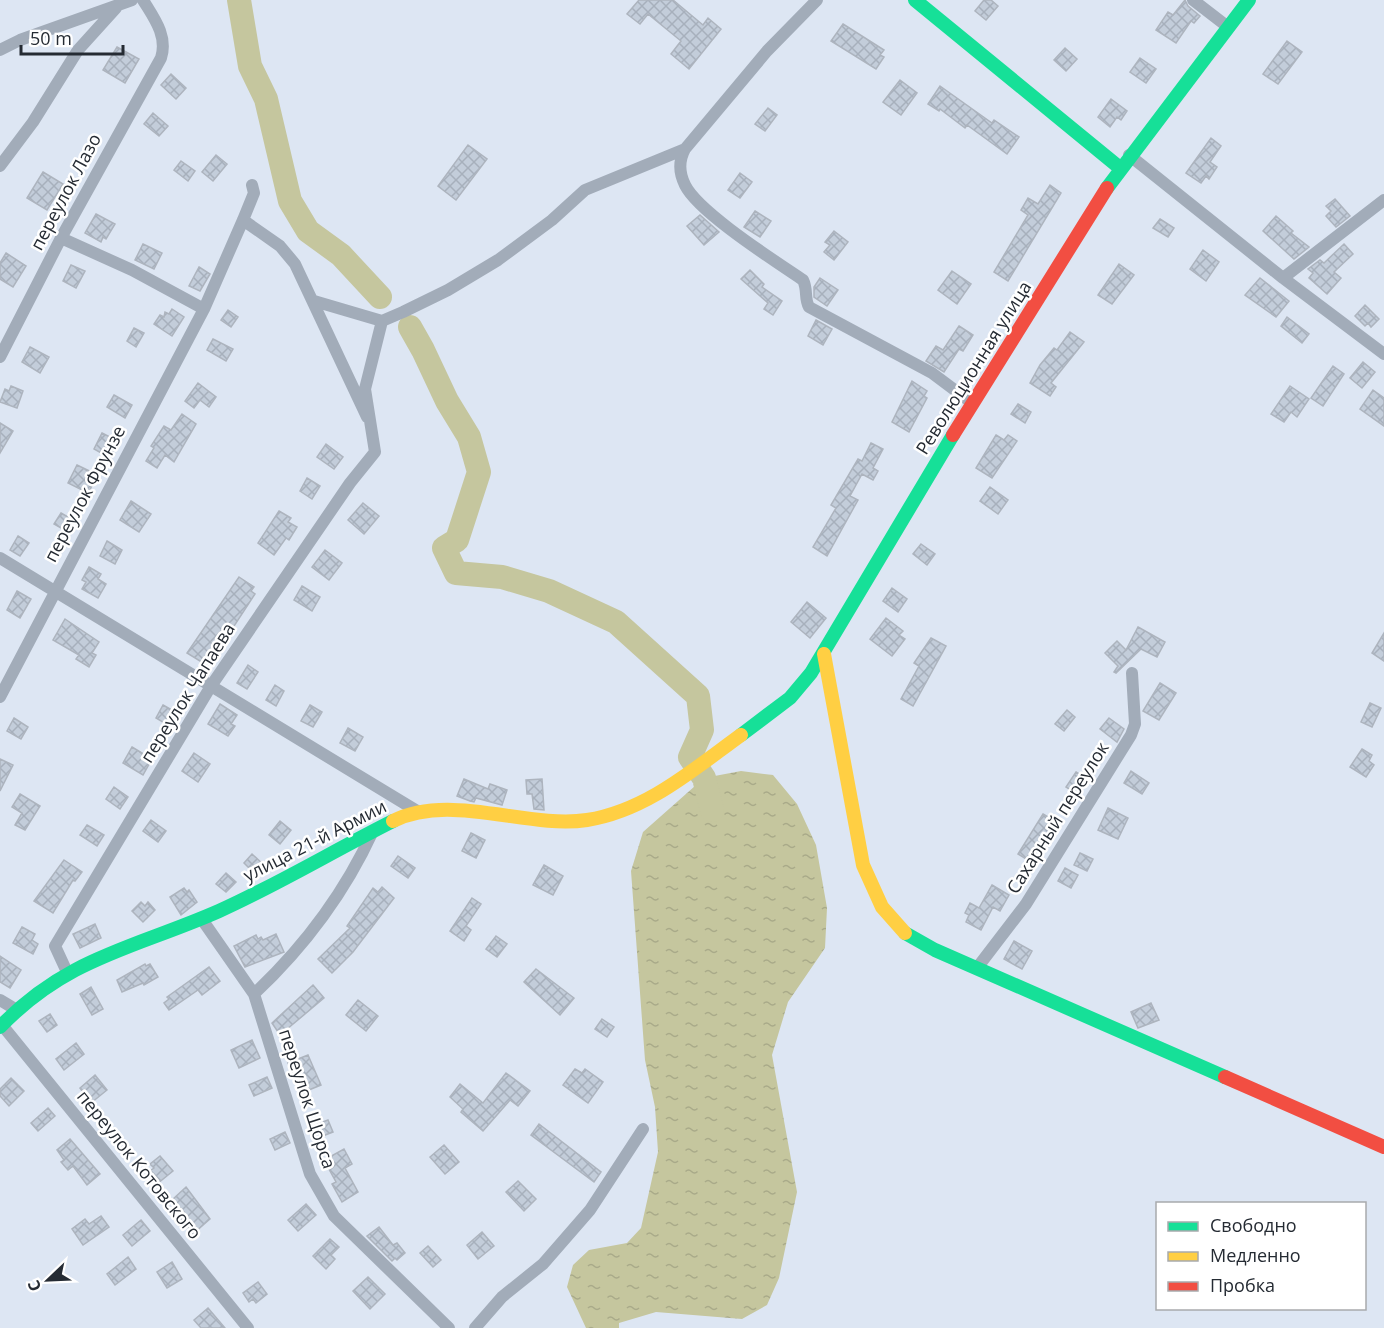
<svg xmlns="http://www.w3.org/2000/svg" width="1384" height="1328" font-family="'Open Sans',sans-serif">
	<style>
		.water { fill: url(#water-ripples) }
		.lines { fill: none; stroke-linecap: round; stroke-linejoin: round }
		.river { stroke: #c5c69e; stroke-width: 24 }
		.building { fill: url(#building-cross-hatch); stroke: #adb4be; stroke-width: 1.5 }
		.street { stroke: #a2acb9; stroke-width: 12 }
		.fast { stroke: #16e098; stroke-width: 14 }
		.slow { stroke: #ffcf43; stroke-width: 14 }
		.jam { stroke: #f24e42; stroke-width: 14 }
		.labels { text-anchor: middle; stroke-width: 5; stroke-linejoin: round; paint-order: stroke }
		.street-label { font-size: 18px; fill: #252b33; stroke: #fff }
	</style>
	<defs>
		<pattern id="water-ripples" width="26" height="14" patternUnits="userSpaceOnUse" patternTransform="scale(1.5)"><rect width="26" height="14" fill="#c5c69e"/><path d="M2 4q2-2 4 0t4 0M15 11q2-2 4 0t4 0" fill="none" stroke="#a9aa89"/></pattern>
		<pattern id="building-cross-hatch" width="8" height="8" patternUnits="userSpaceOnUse" patternTransform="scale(1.5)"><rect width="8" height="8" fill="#c3cdda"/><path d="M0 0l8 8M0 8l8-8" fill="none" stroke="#a7b0bc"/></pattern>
	</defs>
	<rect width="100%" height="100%" fill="#dde6f3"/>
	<path class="water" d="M741 771 773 775 797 804 816 845 827 908 825 948 788 1002 772 1055 797 1192 779 1278 767 1305 742 1319 656 1312 619 1323V1328H586L567 1287 573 1265 589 1250 627 1243 641 1228 658 1152 655 1107 645 1060 631 871 643 832 704 778Z"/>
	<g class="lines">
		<path class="river" d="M239 0 250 66 266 99 290 201 308 231 341 255 380 297
			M410 327 423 350 447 401 469 437 479 472 457 540 444 548 456 573 502 577 549 591 616 622 698 696 702 730 690 757 704 778 712 810"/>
	</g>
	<path class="building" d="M639 0H673L703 25 708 18 721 29 689 69 671 54 681 41 648 14 640 24 627 14Z
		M984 0H991L998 6 986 20 975 11Z
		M1185 0 1188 6 1200 16 1194 23 1191 21 1176 43 1156 30 1168 12 1173 15Z
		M843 24 884 50 880 55 884 57 876 69 831 41Z
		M1287 41 1302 52 1278 84 1263 74Z
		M117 47 139 59 125 83 103 70Z
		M1065 48 1077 59 1066 71 1054 60Z
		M1140 58 1156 69 1146 83 1130 72Z
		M171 74 186 88 176 99 161 85Z
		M900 80 917 93 901 115 883 102Z
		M940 86 992 123 994 120 1019 137 1007 154 967 125 965 128 940 109 939 111 928 104Z
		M1111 99 1127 111 1121 120 1117 117 1110 127 1098 117Z
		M768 108 777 115 765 131 755 124Z
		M153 113 168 126 159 136 144 124Z
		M1211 138 1221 146 1210 162 1217 167 1209 179 1206 176 1201 183 1186 173Z
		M468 145 487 159 456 200 438 186Z
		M216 155 227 164 213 181 202 172Z
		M181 161 195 171 188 181 174 170Z
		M43 172 63 184 47 210 27 198Z
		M740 173 752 182 740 198 728 190Z
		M1050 185 1061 193 1008 281 994 272 1028 215 1021 210 1028 198 1038 204Z
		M1335 199 1350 216 1336 227 1326 216 1331 211 1326 206Z
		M755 211 771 221 760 237 744 227Z
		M96 214 115 224 106 239 103 237 101 242 85 233Z
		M700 215 719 232 704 245 687 226Z
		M1276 216 1293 231 1291 233 1309 247 1294 259 1263 231Z
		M1160 219 1174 228 1168 237 1153 228Z
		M834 231 848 242 834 260 824 252 830 245 825 242Z
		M143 244 162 253 154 269 135 260Z
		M1344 244 1353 254 1334 272 1341 278 1327 294 1309 278 1313 273 1308 269 1320 260 1324 263Z
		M1203 250 1219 262 1206 281 1190 269Z
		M6 253 26 266 13 287 0 279V263Z
		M1119 264 1134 275 1112 304 1098 295Z
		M71 265 85 271 76 288 63 281Z
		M199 267 210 274 200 291 189 286Z
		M750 270 764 284 762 287 782 301 773 315 764 309 768 303 741 279Z
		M952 271 971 284 957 304 938 290Z
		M820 278 838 290 827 306 814 297V287Z
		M1260 278 1289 301 1276 317 1245 295Z
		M1365 305 1379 319 1371 327 1368 323 1365 326 1355 316Z
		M172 309 184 317 172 336 154 324 160 315 164 317 165 312 169 314Z
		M228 310 238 317 231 327 221 320Z
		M1287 317 1309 334 1302 343 1281 326Z
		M816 320 832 329 823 345 808 336Z
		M959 326 973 335 963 351 959 349 944 372 926 361 936 346 943 350Z
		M134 328 144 333 136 347 127 341Z
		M1070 332 1084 342 1051 383 1056 387 1050 396 1030 383 1040 365 1054 348 1057 350Z
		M213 339 233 349 226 361 207 350Z
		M30 347 49 357 40 373 22 362Z
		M1363 362 1375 372 1362 388 1350 378Z
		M1333 366 1344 374 1323 406 1311 398Z
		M912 381 927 391 924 396 927 398 909 432 892 422Z
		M198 383 216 397 209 407 200 400 194 408 185 401Z
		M11 386 23 391 17 408 0 402 5 389 9 391Z
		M1290 386 1309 399 1297 417 1291 412 1284 422 1271 414Z
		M1373 390 1384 398V426L1360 409Z
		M114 395 132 405 125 418 107 407Z
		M1018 404 1031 412 1025 423 1011 414Z
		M182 414 196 424 174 462 165 455 157 468 146 461 154 448 151 446 164 426 171 430Z
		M0 423 13 431 0 453Z
		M102 433 118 441 110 458 94 449Z
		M996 435 1004 440 1008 435 1017 441 992 478 976 468Z
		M871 443 883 449 873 468 878 471 873 480 862 474 850 496 858 500 827 556 813 547 836 508 831 505 858 459 862 461Z
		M326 444 343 457 334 469 317 457Z
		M77 465 98 475 88 493 68 483Z
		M307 478 320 486 312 499 300 491Z
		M990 487 1008 500 998 514 980 501Z
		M131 501 151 514 139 532 120 520Z
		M363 503 379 516 364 534 348 520Z
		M279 511 291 518 288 522 297 527 289 540 286 538 274 555 258 543Z
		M61 513 75 521 68 532 54 524Z
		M18 536 29 543 20 556 10 550Z
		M107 541 122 550 115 564 100 556Z
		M921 544 935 554 927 565 913 554Z
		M325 550 342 563 329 580 312 567Z
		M89 567 101 574 98 579 106 584 98 598 82 589 86 582 82 580Z
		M239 577 254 587 251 591 255 594 208 666 187 653Z
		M302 586 320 597 312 611 294 600Z
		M892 588 907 599 898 612 883 601Z
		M17 591 31 599 20 618 7 610Z
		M807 602 826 618 810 638 791 622Z
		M886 618 903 631 899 635 905 639 892 656 870 639Z
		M65 619 99 642 92 653 96 655 89 667 76 659 79 655 53 640Z
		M1138 627 1165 642 1157 657 1141 649 1116 673 1114 672 1118 666 1105 653 1117 641 1126 650Z
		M1384 633V661L1372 653Z
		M931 638 946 646 913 706 901 699 919 666 914 663Z
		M248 665 258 672 247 689 237 683Z
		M1160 683 1176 693 1159 720 1143 711Z
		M275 685 284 691 276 706 266 700Z
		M1370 703 1381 708 1372 727 1361 722Z
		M220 704 237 715 231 724 235 726 228 736 208 724Z
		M163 705 179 714 171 727 156 718Z
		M310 705 322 712 313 727 301 721Z
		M1067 710 1075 717 1064 731 1055 724Z
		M14 718 28 727 21 739 7 731Z
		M1109 718 1124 729 1117 742 1100 729Z
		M348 728 363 737 355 751 340 743Z
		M132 747 152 759 143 775 123 763Z
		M1362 749 1372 755 1369 761 1374 765 1366 777 1350 767Z
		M194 753 210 764 198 782 182 771Z
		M0 759 13 765 0 791Z
		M1131 771 1149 783 1142 794 1124 783Z
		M1076 772 1087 779 1077 794 1066 787Z
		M464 779 488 789 490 784 507 790 502 805 476 798 474 802 470 801 457 796Z
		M542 779 544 810 534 809 532 794H527L526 780Z
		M114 787 128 797 120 809 106 799Z
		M20 794 40 806 25 830 15 825 22 813 12 807Z
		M1108 808 1128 818 1118 839 1098 830Z
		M1043 814 1055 821 1031 862 1018 854Z
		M151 820 166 831 158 842 143 831Z
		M280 821 291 830 280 844 269 835Z
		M87 825 104 835 97 846 80 835Z
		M471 833 485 840 476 858 462 851Z
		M1080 853 1093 859 1087 871 1074 865Z
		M252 854 265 866 256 875 244 863Z
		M398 856 415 868 408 878 391 866Z
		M64 860 82 872 75 881 73 880 53 913 34 901Z
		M544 865 563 876 553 895 533 885Z
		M1065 868 1078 875 1071 888 1058 881Z
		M226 873 236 882 226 892 216 884Z
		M992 885 1009 895 1000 911 993 907 981 930 966 922 969 915 965 913 970 903 979 908Z
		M382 887 394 898 353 952 332 973 318 959 350 928 347 926 373 888 378 892Z
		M184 888 187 892 189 890 197 902 181 915 170 897Z
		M472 898 481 904 466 926 471 930 464 941 450 931Z
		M141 902 145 906 148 902 155 910 143 922 132 911Z
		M95 924 101 938 80 948 73 934Z
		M22 927 35 934 32 940 38 944 33 954 13 943Z
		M276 934 284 952 245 967 234 946 256 935 258 939 261 937 263 940Z
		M496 936 507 944 497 957 486 949Z
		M1014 941 1032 951 1022 969 1004 959Z
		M0 956 21 970 10 988 0 982Z
		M145 964 146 966 150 964 158 977 144 985 143 983 122 992 117 980Z
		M209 967 220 981 202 995 198 990 169 1010 164 1003 169 999 167 997Z
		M536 969 574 998 560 1015 524 982Z
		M313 985 324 998 280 1035 272 1023Z
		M91 987 103 1009 92 1015 80 994Z
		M358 1000 378 1016 366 1031 346 1015Z
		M1151 1003 1159 1020 1138 1028 1131 1012Z
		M50 1014 57 1025 47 1032 39 1021Z
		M602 1019 614 1027 607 1037 595 1029Z
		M252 1040 260 1058 239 1068 231 1050Z
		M76 1043 84 1054 64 1070 56 1059Z
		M308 1055 321 1085 304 1092 299 1077 294 1078 288 1063Z
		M575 1069 582 1073 585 1069 603 1082 588 1103 563 1085Z
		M506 1073 530 1091 518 1106 510 1100 483 1131 461 1112 463 1109 450 1097 460 1084 483 1103Z
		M95 1075 107 1090 91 1103 80 1088Z
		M267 1077 272 1088 254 1096 249 1085Z
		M11 1078 24 1091 9 1106 0 1096V1089Z
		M48 1108 55 1116 38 1131 31 1123Z
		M328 1120 333 1132 320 1137 315 1125Z
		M539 1124 601 1172 594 1182 531 1135Z
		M285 1132 290 1143 275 1150 270 1139Z
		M70 1139 100 1174 87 1185 73 1166 68 1170 61 1162 64 1160 57 1150Z
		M444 1145 459 1162 445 1174 430 1157Z
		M344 1149 352 1164 345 1168 358 1192 342 1202 332 1184 336 1182 324 1160Z
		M160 1156 173 1171 157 1184 147 1173 154 1168 150 1164Z
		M518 1181 536 1199 524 1211 506 1192Z
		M186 1187 210 1219 193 1234 179 1216 184 1212 172 1200Z
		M306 1204 316 1215 298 1231 288 1220Z
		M101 1216 109 1227 83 1245 72 1229 85 1219 89 1224Z
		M141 1220 150 1231 132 1246 123 1235Z
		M379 1227 393 1245 397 1243 405 1253 397 1260 395 1258 392 1261 367 1236Z
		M482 1232 494 1246 478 1259 467 1245Z
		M330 1239 339 1247 331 1255 335 1259 326 1269 313 1256Z
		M428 1246 441 1260 433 1267 420 1253Z
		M128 1257 136 1269 115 1285 107 1274Z
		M172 1262 182 1279 167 1288 157 1272Z
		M368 1277 385 1294 370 1309 353 1291Z
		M258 1282 267 1294 256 1303 253 1299 249 1302 243 1293Z
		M208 1308 225 1328H201L194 1320Z"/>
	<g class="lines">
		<path class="street" d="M817 0 767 51 685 149C679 160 679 173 685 185 698 212 775 261 803 280 808 290 804 298 809 307L932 373 972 403
			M1193 0 1228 27
			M0 50 20 40 132 0
			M1129 155 1283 278 1384 354
			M0 166 33 122 78 50 116 8
			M243 220 280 246 295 264 367 417
			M61 238 132 270 204 309
			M1283 278 1384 200
			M314 301 382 321 403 312 448 290 498 260 552 220 585 190 685 149
			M0 357 61 238 161 58C168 36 154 18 143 0
			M0 558 417 811
			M0 697 204 309 243 220 254 193 252 185
			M201 918 254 994 310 1174 334 1216 449 1328
			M977 968 1026 904 1131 735 1135 724 1132 673
			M67 972 55 946 211 686 350 483 375 452 365 389 382 321
			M254 994C303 948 345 892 373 831
			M0 1000 15 1009
			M2 1025 248 1328
			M475 1328 502 1297 543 1264 590 1210 643 1129"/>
		<path class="fast" d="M915 0 1120 168
			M1107 188 1249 0
			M741 735 790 698 811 673 953 435
			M905 933 935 950 1225 1077
			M0 1027C67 957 135 948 219 911 279 884 335 850 393 821"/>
		<path class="slow" d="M824 654 863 865 882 907 905 933
			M393 821C450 792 526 829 587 820 646 811 694 769 741 735"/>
		<path class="jam" d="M953 435 1107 188
			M1225 1077 1384 1147"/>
	</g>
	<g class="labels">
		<g class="street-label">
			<text transform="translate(66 192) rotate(-62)" y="6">переулок Лазо</text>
			<text transform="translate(974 368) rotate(-58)" y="6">Революционная улица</text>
			<text transform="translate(85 494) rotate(-62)" y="6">переулок Фрунзе</text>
			<text transform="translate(188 693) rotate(-58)" y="6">переулок Чапаева</text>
			<text transform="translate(1058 818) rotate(-58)" y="6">Сахарный переулок</text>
			<text transform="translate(315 841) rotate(-27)" y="6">улица 21-й Армии</text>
			<text transform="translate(307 1099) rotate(72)" y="6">переулок Щорса</text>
			<text transform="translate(139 1165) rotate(51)" y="6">переулок Котовского</text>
		</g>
	</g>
	<rect x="1156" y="1202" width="210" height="108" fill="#ffffff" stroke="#a8aaad" stroke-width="1.5"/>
	<rect x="1168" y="1222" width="30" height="9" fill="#16e098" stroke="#a8aaad" stroke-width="1.5"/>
	<text x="1210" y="1232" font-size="18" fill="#252b33">Свободно</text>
	<rect x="1168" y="1252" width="30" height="9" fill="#ffcf43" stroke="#a8aaad" stroke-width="1.5"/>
	<text x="1210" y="1262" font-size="18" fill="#252b33">Медленно</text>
	<rect x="1168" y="1282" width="30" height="9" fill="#f24e42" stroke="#a8aaad" stroke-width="1.5"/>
	<text x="1210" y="1292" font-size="18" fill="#252b33">Пробка</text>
	<g transform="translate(48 1280) rotate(247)" stroke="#ffffff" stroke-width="4.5" paint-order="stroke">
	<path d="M0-4.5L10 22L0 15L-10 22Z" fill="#252b33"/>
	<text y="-9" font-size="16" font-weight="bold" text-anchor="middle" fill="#252b33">С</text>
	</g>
	<path d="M21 45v9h102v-9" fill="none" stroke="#252b33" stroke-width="3"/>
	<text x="30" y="45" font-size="18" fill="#252b33" stroke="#ffffff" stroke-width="4.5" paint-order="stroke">50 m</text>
</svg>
